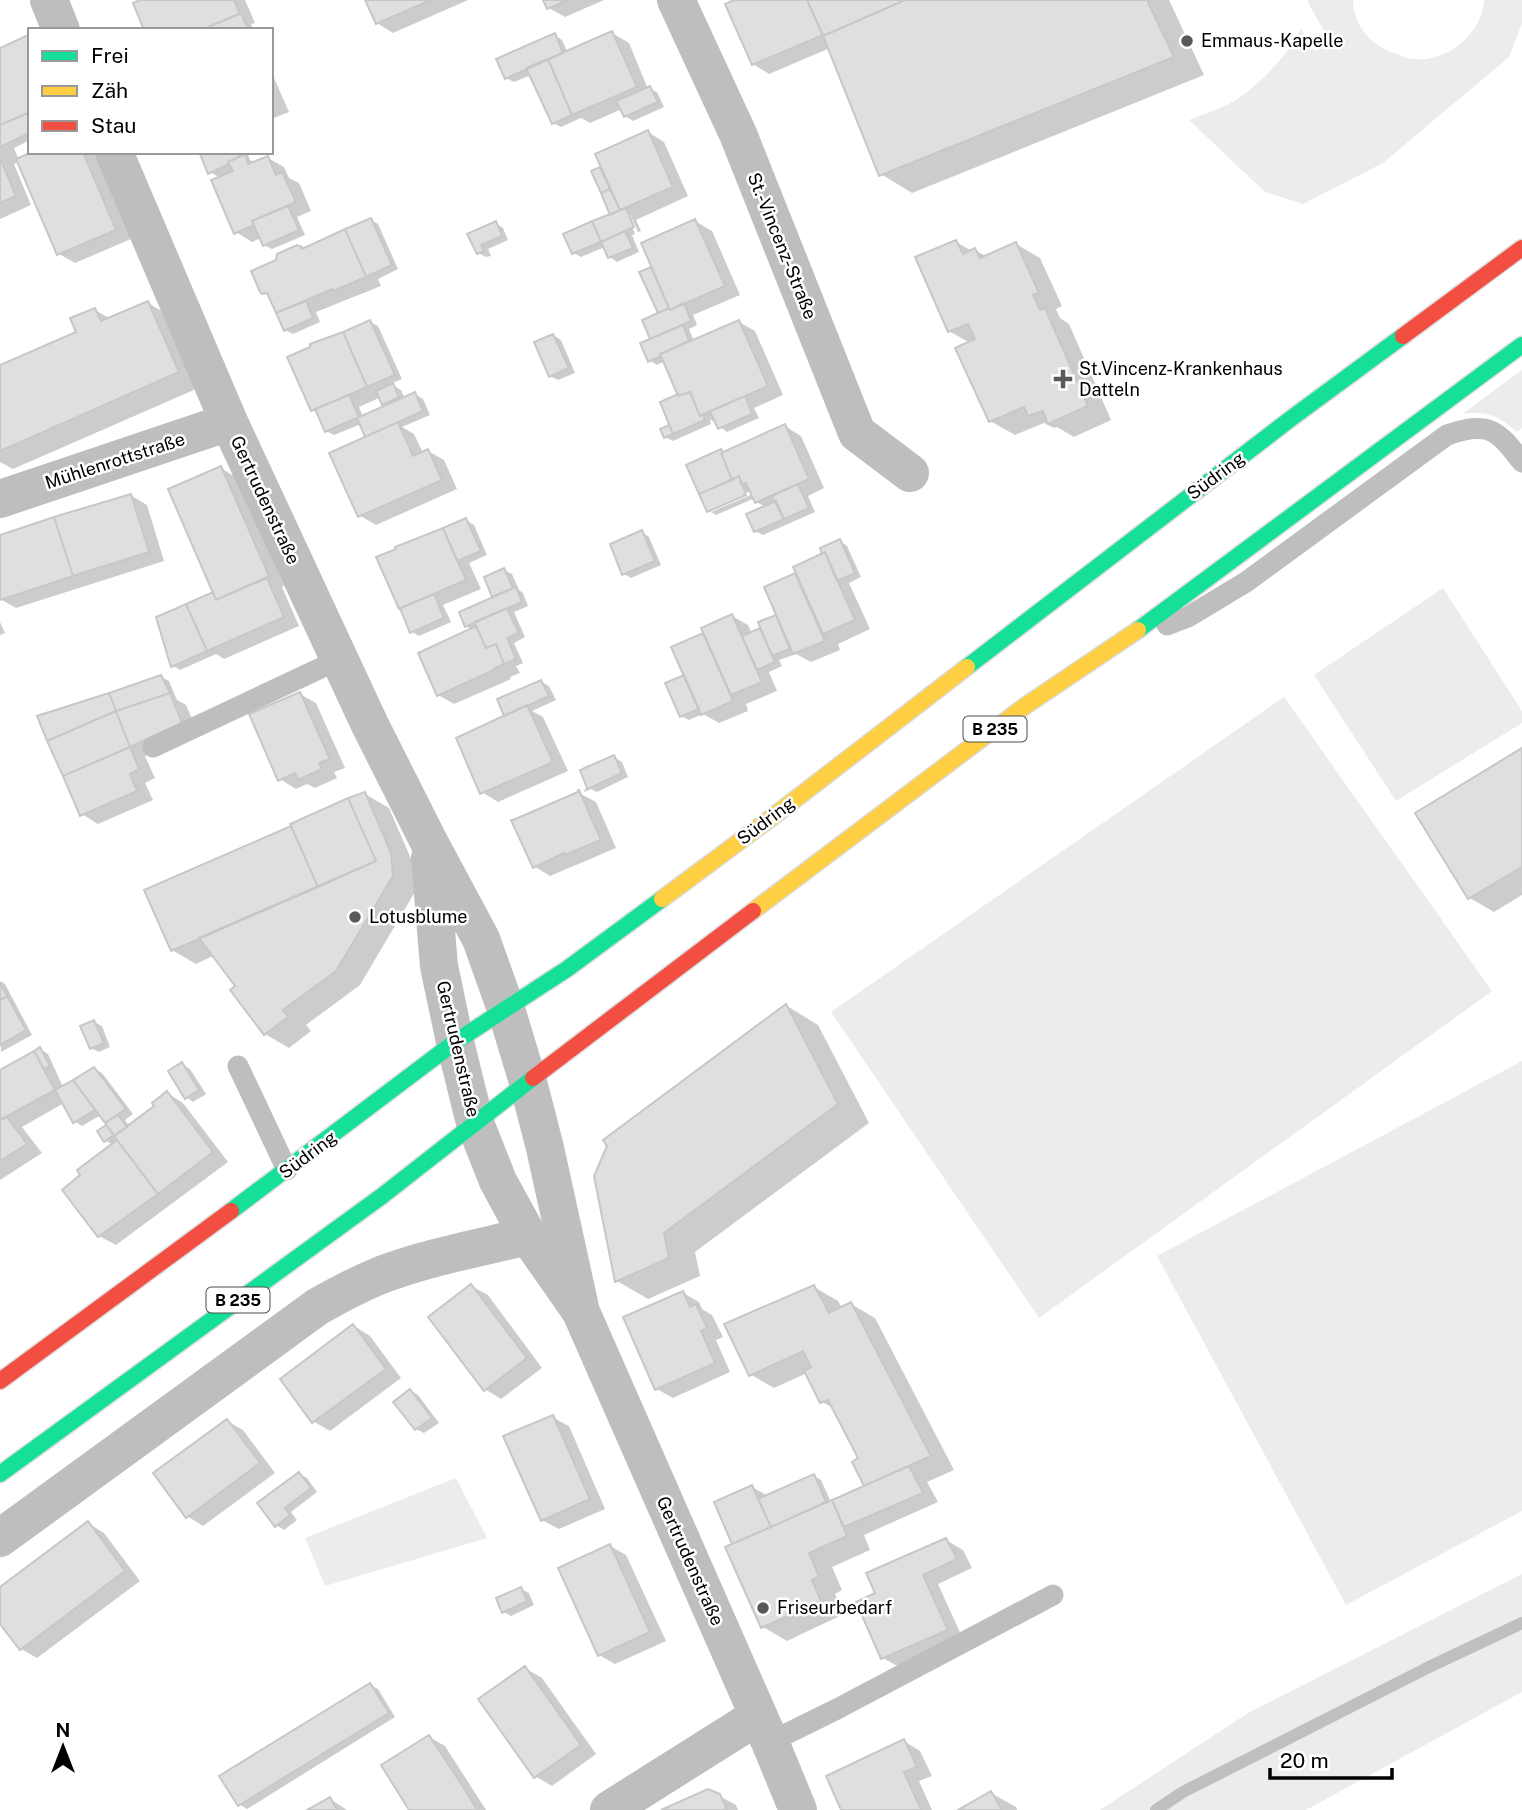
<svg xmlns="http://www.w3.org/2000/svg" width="1522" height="1810" font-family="'Public Sans',sans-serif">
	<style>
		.green { fill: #ececec }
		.shadow { fill: #0003; fill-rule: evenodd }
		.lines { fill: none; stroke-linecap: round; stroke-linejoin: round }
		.stream { stroke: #bfbfbf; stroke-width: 12 }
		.building { fill: #dfdfdf; stroke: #c7c7c7; stroke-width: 2 }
		.fast-casing { stroke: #dbdbdb; stroke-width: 19 }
		.slow-casing { stroke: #dbdbdb; stroke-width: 19 }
		.jam-casing { stroke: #dbdbdb; stroke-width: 19 }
		.lane { stroke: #bebebe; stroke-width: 21 }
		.street { stroke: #bebebe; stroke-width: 38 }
		.fast { stroke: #16e098; stroke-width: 16 }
		.slow { stroke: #ffcf43; stroke-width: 16 }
		.jam { stroke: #f24e42; stroke-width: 16 }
		.poi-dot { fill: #595959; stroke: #fff; stroke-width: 2.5 }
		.labels { text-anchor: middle; stroke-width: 5; stroke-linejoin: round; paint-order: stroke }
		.shield { fill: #fff; stroke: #4c4c4c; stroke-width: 2 }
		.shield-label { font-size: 16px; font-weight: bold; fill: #000 }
		.poi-label { font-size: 18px; fill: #000; stroke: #fff; text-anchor: start }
		.street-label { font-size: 18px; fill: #000; stroke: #fff }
	</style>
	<rect width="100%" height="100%" fill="#fff"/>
	<path class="green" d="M1308 0H1353C1354 28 1372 46 1397 54 1402 56 1408 59 1413 59 1447 63 1482 34 1484 0H1522V23L1509 57 1383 163 1303 204 1265 192 1189 120C1203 114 1221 109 1234 101 1262 83 1285 58 1301 29L1314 51 1331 42 1309 5Z
		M1522 370V428L1517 432C1497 415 1488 411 1462 414Z
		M1443 588 1522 711V723L1396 801 1314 675Z
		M1284 697 1492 991 1039 1318 831 1012Z
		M1522 1061V1511L1346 1605 1157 1256Z
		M456 1478 487 1538 325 1586 305 1538Z
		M1522 1574V1692L1306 1810H1100L1248 1713Z"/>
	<path class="shadow" d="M143 0H245L255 23 251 24 253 30H146Z
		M367 0H468L393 33 377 23Z
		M545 0H604L565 17 549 8Z
		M738 0H1169L1204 75 912 193 881 174 830 48 769 74 753 64Z
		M612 33 629 43 648 89 657 92 664 107 633 121 625 116 622 109 590 123 581 118 561 127 553 123 531 75 514 82 506 78 555 35 562 40 568 53Z
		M30 36V140L14 148 19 160 37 152H94L131 239 75 263 59 254 19 162 14 164 31 205 0 219V49Z
		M271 71 289 112 271 119Z
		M648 132 664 142 688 196 636 220 641 231 638 232 630 214H627L635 234 632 235 639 252 617 262 610 257 605 247 581 257 574 253 612 214 600 169 604 171Z
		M206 152H247L250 160 256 163 268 158 284 167 289 178 299 183 311 211 297 217 305 235 272 249 264 245 261 238 252 242 236 232 220 178 210 172Z
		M371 220 378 224 398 269 378 279 381 286 316 312 320 322 293 334 285 330 271 297 263 292 278 261 297 247 304 250Z
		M695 221 712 231 740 295 693 315 697 325 689 329 694 341 739 322 755 331 783 395 754 408 759 418 727 432 710 419 711 424 673 441 665 437 662 430 672 426 680 395 665 361 657 365 649 360 660 314 651 268 655 270Z
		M495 223 503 228 508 240 488 249 491 256 486 257 478 253 470 235Z
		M956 242 972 251 975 250 987 257 1016 244 1040 258 1062 306 1056 309 1060 318 1069 324 1111 420 1074 437 1057 427 1054 428 1044 423 1015 435 990 421 970 343 949 331Z
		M148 303 172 317 203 386 13 469 0 462V367L78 333 95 310 111 319Z
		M370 322 378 326 402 379 390 384 401 390 405 399 415 394 423 399 430 415 402 427 414 434 423 453 428 451 444 460 457 489 376 525 359 515 367 438 361 424 334 435 326 431 319 414 313 410ZM381 397 384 403 388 406 363 417 359 407Z
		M553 335 561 340 575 373 558 380 550 376Z
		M785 426 801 436 824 488 808 496 815 512 763 535 755 531 766 507 756 502 755 498 716 515 711 512 755 493 753 490 711 508V512L709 511 720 452 723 454Z
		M221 468 237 478 284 586 282 587 299 626 224 659 216 654 180 670 172 665 215 593Z
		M130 495 147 505 164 561 16 608 0 599V537Z
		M466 520 474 525 487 555 469 563 481 589 443 605 451 622 419 636 412 632 402 608Z
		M642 532 649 537 661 565 631 578 624 574Z
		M840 541 847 546 861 577 849 583 870 629 838 644 840 650 811 662 796 654 779 660 782 666 769 672 777 691 746 704 748 711 719 723 703 714 689 720 681 716 687 680 674 648 705 634 732 616 748 625 752 634 762 629 776 616 780 619 766 587 798 574Z
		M504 570 512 574 519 590 523 593 528 606 514 612 525 637 514 643 523 663 516 666 520 673 510 677 511 679 454 704 438 695 473 630 466 626 494 598 486 578Z
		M0 622 5 633 0 635Z
		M161 677 169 681 177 700 186 705 198 732 145 756 155 778 145 783 153 800 98 824 82 814Z
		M541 682 549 686 556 700 532 711 543 717 568 771 498 802 482 792 507 717Z
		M300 694 316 703 345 768 334 772 337 778 315 788 307 784 296 789 280 779Z
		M1522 750V895L1494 912 1470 898Z
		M614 757 622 762 628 777 597 792 589 788Z
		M579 793 596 802 616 848 550 876 534 866Z
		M365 794 389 808 415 868 416 890 360 985 306 1025 311 1031 289 1048 265 1034 238 986 215 955 196 964 172 950Z
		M0 981 5 984 32 1035 1 1052Z
		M787 1006 818 1025 869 1123 695 1252 700 1276 648 1299 617 1281Z
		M94 1022 102 1026 110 1047 99 1052 91 1048Z
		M40 1049 48 1054 63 1087 94 1069 102 1073 133 1114 125 1120 130 1127 157 1107 167 1093 183 1103 228 1162 116 1245 99 1236 64 1190 113 1145 105 1140 99 1132 108 1125 101 1115 82 1126 74 1121 64 1103 22 1127 42 1153 0 1180V1072Z
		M182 1064 190 1069 206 1094 193 1102 186 1097Z
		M471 1286 488 1295 542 1368 501 1399 485 1389Z
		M814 1287 838 1301 842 1308 851 1304 875 1318 954 1470 927 1482 938 1502 864 1535 870 1550 832 1567 842 1590 835 1594 844 1614 787 1641 763 1627 734 1544 752 1487 768 1496 814 1476 821 1480 831 1502 866 1487 861 1459 835 1409 822 1402 807 1373 774 1388 750 1374Z
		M683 1293 699 1302 702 1309 712 1315 723 1337 716 1340 730 1372 673 1398 657 1389Z
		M354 1326 370 1336 401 1378 330 1431 313 1421Z
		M411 1391 418 1395 439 1423 424 1433 416 1429Z
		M552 1417 569 1426 605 1509 559 1529 542 1520Z
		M227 1421 243 1430 275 1473 203 1526 187 1516Z
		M299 1474 307 1478 317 1492 291 1512 297 1520 284 1530 276 1525Z
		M88 1523 104 1533 140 1581 37 1658 21 1649 0 1621V1590Z
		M946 1540 963 1550 972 1568 938 1584 963 1639 899 1667 883 1658 877 1594Z
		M610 1546 626 1555 666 1641 615 1664 599 1655Z
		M521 1589 529 1593 534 1605 511 1616 504 1612Z
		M525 1668 542 1678 596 1754 552 1786 535 1776Z
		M370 1685 378 1689 395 1717 247 1809 239 1804Z
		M429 1737 445 1746 486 1810H411Z
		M904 1741 920 1751 932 1776 919 1781 932 1810H843Z
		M991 1793 1016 1807 1017 1810H961Z
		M719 1796 736 1805 738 1810H665Z
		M330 1799 347 1810H311Z"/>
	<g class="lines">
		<path class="stream" d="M1156 1810 1183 1792 1429 1667 1522 1623"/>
	</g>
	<path class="building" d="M140 0H234L240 14 208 27 209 30H144L133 3Z
		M365 0H431L376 24Z
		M543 0H568L547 9Z
		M734 0H807L823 35 752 65 725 4Z
		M807 0H905L823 36Z
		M905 0H1147L1174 57 879 176 823 36Z
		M241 13 248 30H209L208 27Z
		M612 31 637 87 572 115 548 59Z
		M555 33 563 53 505 79 496 59Z
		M30 34V112L0 125V48Z
		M548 59 572 115 552 124 526 68Z
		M650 86 658 102 624 117 616 101Z
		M30 112V133L0 147V125Z
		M648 130 673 187 620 210 595 154Z
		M32 152H83L116 230 57 255 16 159Z
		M206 152H242L243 155 228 162 229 164 208 174 200 154Z
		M245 154 248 164 268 156 276 175 282 172 296 202 252 221 254 225 234 234 211 180 233 171 228 162Z
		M0 158 16 196 0 203Z
		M600 167 610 189 601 193 591 171Z
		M610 189 620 210 610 215 601 193Z
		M288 206 299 230 263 246 252 221Z
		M626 208 634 227 601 242 592 221Z
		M371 218 392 265 366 277 345 229Z
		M695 219 725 286 670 310 641 243Z
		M496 221 502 236 481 245 484 251 477 254 467 234Z
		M592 221 601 242 572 254 563 234Z
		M345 229 366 277 333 291 332 289 276 313 267 293 262 294 260 292 251 271 276 260 277 254 297 245 302 247V249Z
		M625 231 633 248 608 258 601 242Z
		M956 240 963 254 975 248 980 258 1016 242 1039 293 1033 295 1040 310 1045 308 1088 406 1048 424 1043 411 1028 416 1024 407 989 422 955 348 975 339 968 324 948 332 915 257Z
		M651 267 669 308 658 313 639 272Z
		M148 301 179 372 0 451V365L76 332 70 318 95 308 101 321Z
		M306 301 313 318 284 331 276 313Z
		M684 303 691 321 650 339 642 320 669 308 670 310Z
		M370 320 395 375 367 387 343 332Z
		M739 320 768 386 700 416 690 392 678 396 660 354Z
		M683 325 689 341 660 354 661 356 648 362 640 343Z
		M343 332 367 387 311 411 287 357 310 347V344Z
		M553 334 569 368 549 377 534 342Z
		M393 383 399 397 382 405 376 391Z
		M415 392 423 411 365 437 357 418Z
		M690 392 700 416 703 414 705 420 673 434 660 402 678 394V396Z
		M349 395 359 417 325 432 315 409Z
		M745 396 752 414 718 429 710 411Z
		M398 422 413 456 428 449 442 480 358 517 329 453Z
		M785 424 809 479 755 503 746 483 741 484 739 476 732 480 721 453Z
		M669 425 673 434 664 438 660 429Z
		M721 449 723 452 721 453 732 480 699 494 686 465Z
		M221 466 269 576 216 600 168 489Z
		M739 476 746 495 707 512 699 494Z
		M798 484 809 508 784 519 772 496Z
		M131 494 149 552 73 576 54 517Z
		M776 501 784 519 754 532 746 514Z
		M54 517 73 576 0 600V535Z
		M466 518 481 551 457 561 443 528Z
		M443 528 466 580 399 609 376 557 396 549 395 547Z
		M642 530 655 561 622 575 610 544Z
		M840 539 855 573 837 581 825 552 822 554 820 548Z
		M825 552 855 620 823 634 793 567Z
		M504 568 513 588 492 597 484 577Z
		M795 573 825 641 793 654 764 587Z
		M267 578 284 617 207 651 186 604 213 592 216 600Z
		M516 587 522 602 465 627 459 612Z
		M434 594 444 618 410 633 400 608Z
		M186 604 207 651 171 667 156 617Z
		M507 608 519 633 507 638 516 659 504 664 496 644 486 648 474 622Z
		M732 614 762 682 731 695 701 628Z
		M776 615 790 649 772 656 758 622Z
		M476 626 486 648 496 644 504 664 495 668 496 669 437 696 418 653Z
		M760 628 775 662 757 670 742 636Z
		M703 633 733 701 701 715 671 647Z
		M161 675 170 693 116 711 109 693Z
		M684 675 699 709 680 717 665 683Z
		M541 680 549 696 504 716 497 699Z
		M300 692 330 759 319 763 322 769 298 780 295 773 278 781 249 714Z
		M109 693 116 711 47 741 37 716Z
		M170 693 182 723 130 747 116 711Z
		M527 705 553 762 480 794 456 738Z
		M116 711 130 747 63 776 47 741Z
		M130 747 139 769 130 774 137 791 80 816 63 776Z
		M1522 748V867L1468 899 1415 813Z
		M614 755 622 773 586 790 587 788 580 770Z
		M578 790H579L601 840 565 855V857L564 853 533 868 511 820H513L578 792Z
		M365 792 391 853 393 876 336 971 283 1010 288 1017 264 1035 230 990 235 986 199 938 376 861 348 798Z
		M348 798 376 861 318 887 290 824Z
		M291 826 318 887 171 951 144 890Z
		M0 983 7 996 0 1000Z
		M7 996 26 1030 0 1045V1000Z
		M786 1004 838 1104 664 1233 669 1258 615 1282 594 1176 607 1146 603 1140Z
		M94 1020 104 1043 90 1049 80 1026Z
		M40 1047 50 1066 44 1069 34 1051Z
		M34 1051 55 1090 0 1120V1070Z
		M182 1062 199 1090 185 1099 168 1071Z
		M94 1067 126 1109 105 1123 73 1080Z
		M73 1080 95 1110 73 1123 55 1090Z
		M167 1091 213 1152 158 1194 114 1136 154 1106 152 1103Z
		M118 1115 127 1127 114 1136 105 1123Z
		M7 1117 27 1144 0 1161V1120Z
		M106 1125 114 1135 104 1142 97 1131Z
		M117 1140 158 1194 98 1237 62 1190 80 1175 77 1170Z
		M471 1284 527 1358 484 1391 428 1317Z
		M814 1285 829 1313 851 1302 931 1456 864 1486 852 1462 858 1458 828 1400 820 1403 804 1371 811 1367 803 1351 749 1376 724 1324Z
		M683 1291 690 1307 696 1304 707 1328 701 1331 715 1363 655 1390 623 1317Z
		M353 1324 386 1369 312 1423 280 1379Z
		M410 1389 432 1418 415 1430 393 1402Z
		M553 1415 590 1499 541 1521 503 1436Z
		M227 1419 260 1463 186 1518 153 1473Z
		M909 1466 923 1493 844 1527 832 1500Z
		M299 1472 311 1488 285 1508 290 1515 275 1527 257 1503Z
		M814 1474 826 1502 771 1527 758 1499Z
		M752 1485 771 1527 732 1544 714 1502Z
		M832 1500 847 1536 809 1553 819 1577 812 1580 821 1601 761 1628 725 1547Z
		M88 1521 125 1571 20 1650 0 1624V1587Z
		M946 1538 957 1559 923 1575 948 1630 881 1659 856 1602 875 1593 866 1573Z
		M610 1544 650 1632 598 1656 558 1568Z
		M521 1587 527 1601 502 1613 496 1598Z
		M525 1666 581 1745 534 1778 478 1699Z
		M370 1683 389 1713 238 1806 219 1776Z
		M429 1735 467 1793 477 1810H409L381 1765Z
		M904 1739 917 1767 904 1772 921 1810H841L826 1776Z
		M708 1789 720 1794 727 1810H661Z
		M991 1791 1002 1810H958Z
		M330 1797 337 1810H307Z"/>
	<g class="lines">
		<g class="fast-casing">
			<path id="fast" d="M1138 630 1522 345
				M967 667 1293 417 1403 336
				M231 1211 455 1042 567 969 662 899
				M0 1474 382 1196 533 1078"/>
		</g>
		<g class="slow-casing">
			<path id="slow" d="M662 899 771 818 967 667
				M753 911 1025 706 1138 630"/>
		</g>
		<g class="jam-casing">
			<path id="jam" d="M1403 336 1522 248
				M533 1078 753 911
				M0 1381 231 1211"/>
		</g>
		<path class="lane" d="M1167 625 1188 617 1246 582 1447 435C1488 421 1497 429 1522 462
			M153 747 340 659
			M238 1066 287 1170
			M770 1742 837 1709 1053 1595"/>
		<path class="street" d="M49 0 61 30
			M676 0 738 134 857 433 910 473
			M114 152 229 422 370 725 429 842 481 939 506 1009 528 1082 545 1148 581 1312
			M0 499 229 422
			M430 858 439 966 455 1042 475 1123 498 1181 528 1236 581 1312 770 1742 798 1810
			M0 1538 317 1307C338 1295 359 1284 381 1275 428 1257 479 1248 528 1236
			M609 1810 758 1716"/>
		<use href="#fast" class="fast"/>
		<use href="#slow" class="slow"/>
		<use href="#jam" class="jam"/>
	</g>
	<g class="poi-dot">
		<circle cx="1187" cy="41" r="7"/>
		<path d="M1059.5 368.5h7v7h7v7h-7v7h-7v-7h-7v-7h7z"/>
		<circle cx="355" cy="917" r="7"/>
		<circle cx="763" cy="1608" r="7"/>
	</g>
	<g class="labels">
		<g class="shield">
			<rect x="963.5" y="716.5" width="63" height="25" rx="5"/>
			<rect x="206.5" y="1287.5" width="63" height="25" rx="5"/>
		</g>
		<g class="shield-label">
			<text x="995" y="735">B 235</text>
			<text x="238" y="1306">B 235</text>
		</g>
		<g class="poi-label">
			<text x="1201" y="47">Emmaus-Kapelle</text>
			<text x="1079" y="375">St.Vincenz-Krankenhaus<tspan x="1079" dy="21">Datteln</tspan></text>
			<text x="369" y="923">Lotusblume</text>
			<text x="777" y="1614">Friseurbedarf</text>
		</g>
		<g class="street-label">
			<text transform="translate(782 246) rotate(68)" y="6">St.-Vincenz-Straße</text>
			<text transform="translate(115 461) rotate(-18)" y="6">Mühlenrottstraße</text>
			<text transform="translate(1216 476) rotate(-37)" y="6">Südring</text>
			<text transform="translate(265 500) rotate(65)" y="6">Gertrudenstraße</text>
			<text transform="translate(766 821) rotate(-37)" y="6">Südring</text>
			<text transform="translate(458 1049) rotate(77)" y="6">Gertrudenstraße</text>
			<text transform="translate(308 1155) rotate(-37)" y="6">Südring</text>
			<text transform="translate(690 1561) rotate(66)" y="6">Gertrudenstraße</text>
		</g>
	</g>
	<rect x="28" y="28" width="245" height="126" fill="#ffffff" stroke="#999999" stroke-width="2"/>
	<rect x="42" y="51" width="35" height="10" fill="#16e098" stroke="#999999" stroke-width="2"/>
	<text x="91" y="63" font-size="21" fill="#000000">Frei</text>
	<rect x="42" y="86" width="35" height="10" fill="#ffcf43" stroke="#999999" stroke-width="2"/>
	<text x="91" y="98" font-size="21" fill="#000000">Zäh</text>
	<rect x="42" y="121" width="35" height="10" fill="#f24e42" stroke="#999999" stroke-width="2"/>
	<text x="91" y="133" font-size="21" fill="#000000">Stau</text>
	<g transform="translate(63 1747)" stroke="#ffffff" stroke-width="5" paint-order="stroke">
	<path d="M0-5L12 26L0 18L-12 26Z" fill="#000000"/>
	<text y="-10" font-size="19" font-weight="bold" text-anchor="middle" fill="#000000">N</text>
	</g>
	<path d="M1270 1768v10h122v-10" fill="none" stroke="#000000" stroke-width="3.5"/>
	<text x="1280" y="1768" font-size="21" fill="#000000" stroke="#ffffff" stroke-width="5" paint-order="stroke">20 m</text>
</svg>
